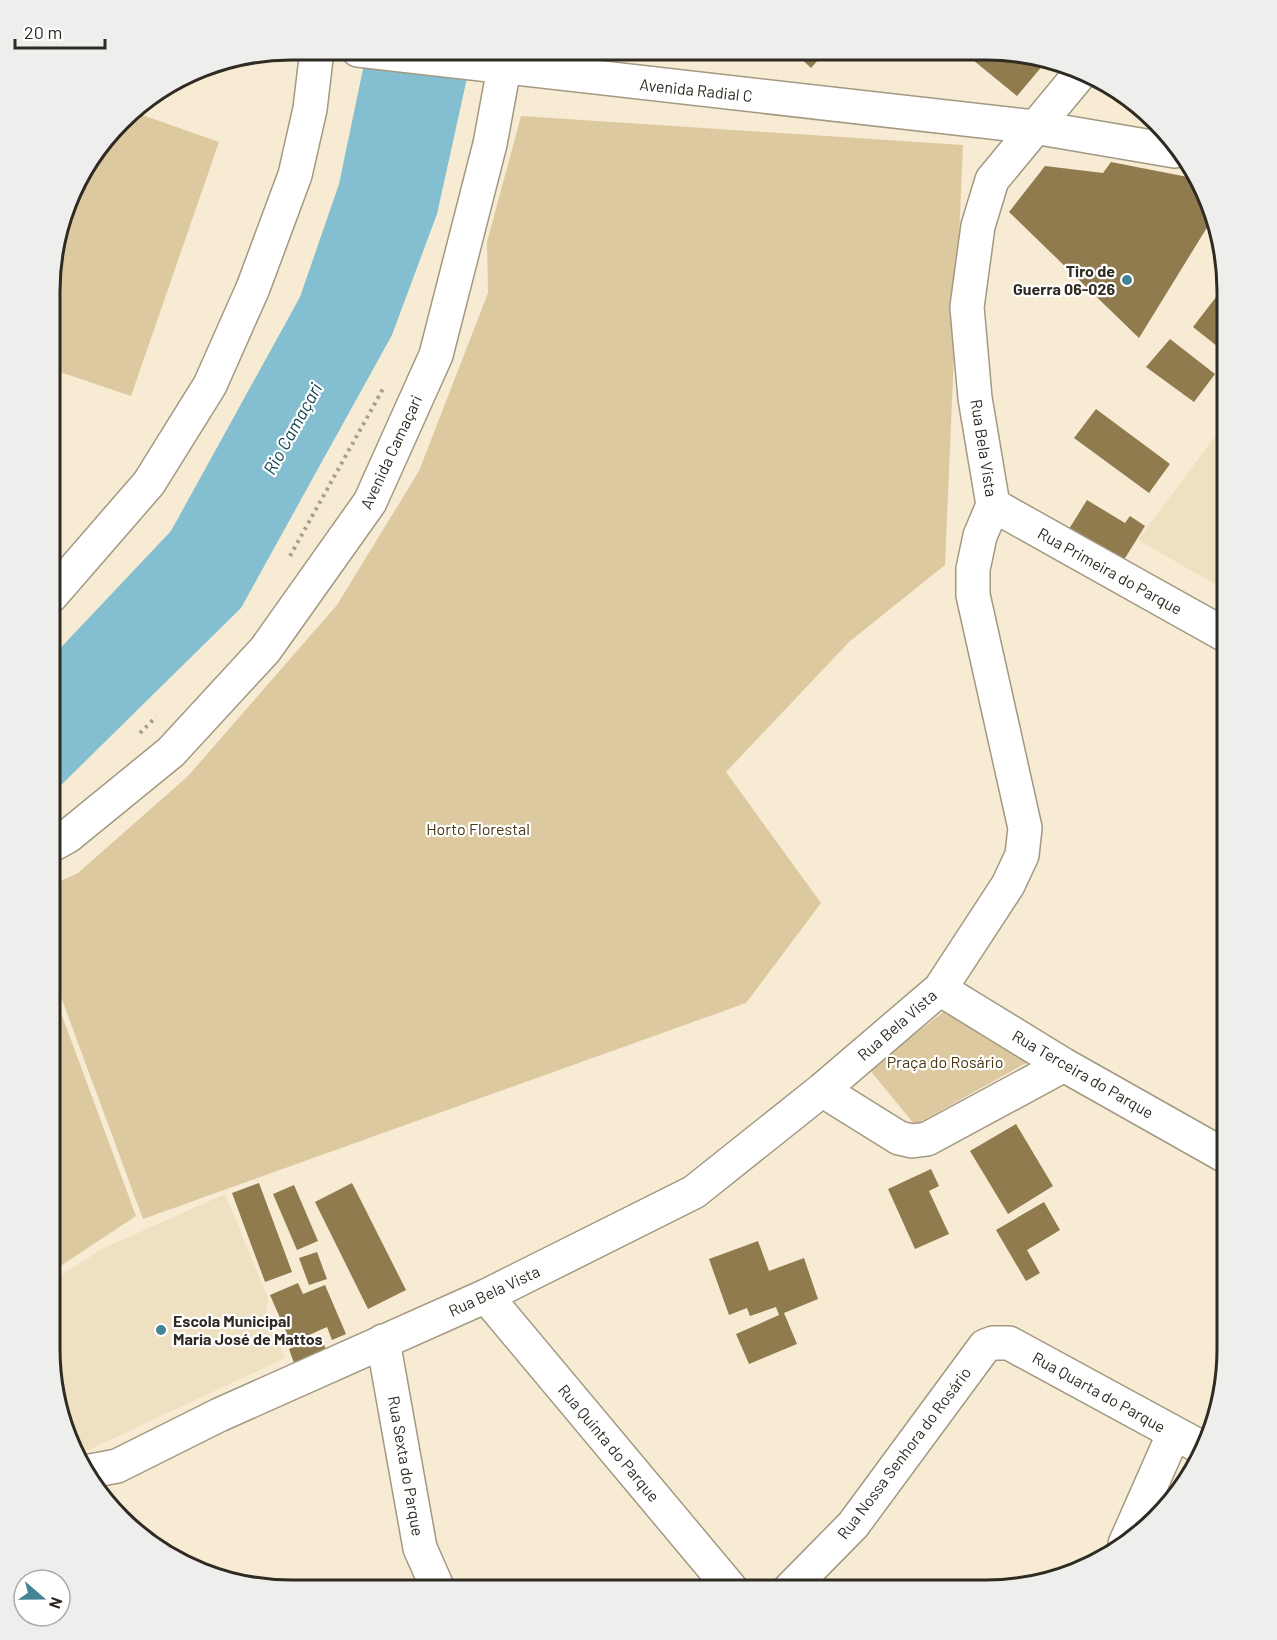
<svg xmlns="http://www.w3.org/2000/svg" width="1277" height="1640" font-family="Barlow,sans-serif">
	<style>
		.built { fill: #f0e0c2 }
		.green { fill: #ddc9a0 }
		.water { fill: #84bfd1 }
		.building { fill: #907b4f }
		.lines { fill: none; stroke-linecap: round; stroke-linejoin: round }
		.minor-casing { stroke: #a39881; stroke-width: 36 }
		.path { stroke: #a89f8d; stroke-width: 4; stroke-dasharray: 3 4.5; stroke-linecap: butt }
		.minor { stroke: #fff; stroke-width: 33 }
		.poi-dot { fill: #428496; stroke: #fff; stroke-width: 2 }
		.labels { text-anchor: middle; stroke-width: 4.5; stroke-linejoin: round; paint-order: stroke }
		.street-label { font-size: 16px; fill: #2f2b22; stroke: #fff }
		.poi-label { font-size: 16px; font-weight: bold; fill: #2f2b22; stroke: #fff; text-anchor: end }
		.park-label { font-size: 16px; fill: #493813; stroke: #fff }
		.water-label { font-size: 18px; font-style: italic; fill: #0f4452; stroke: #fff }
		.rim { fill: none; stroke: #2f2b22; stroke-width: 3 }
	</style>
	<rect width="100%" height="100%" fill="#f7ebd3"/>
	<path class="built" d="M1227 420V591L1138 540Z
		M225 1194 268 1298 266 1312 285 1358 78 1455 70 1438 50 1349V1282L104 1248Z"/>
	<path class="green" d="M131 111 219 142 131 396 51 369 52 259 82 171Z
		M521 116 963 145 945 565 849 642 726 772 821 903 746 1003 143 1219 50 967V886L78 873 188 776 337 605 419 471 488 293 487 242Z
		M50 983 136 1216 50 1273Z
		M945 1011 1028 1062 915 1125 869 1069Z"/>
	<path class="water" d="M367 50 469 69 437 214 392 335 241 608 51 795V658L171 531 300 297 339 184Z"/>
	<path class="building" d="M685 51H705L694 60Z
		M793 51H826L811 68Z
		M980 52H1018L1036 56 1044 64 1017 96 973 60Z
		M1111 162 1198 179 1202 184 1211 221 1139 338 1009 212 1045 166 1103 173Z
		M1226 284 1227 291V354L1193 327Z
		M1170 339 1215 374 1194 402 1146 367Z
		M1096 409 1170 464 1149 493 1074 438Z
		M1087 500 1125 523 1130 516 1145 526 1122 563 1069 529Z
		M1016 1124 1053 1186 1008 1214 970 1151Z
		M931 1169 939 1186 929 1191 949 1234 915 1249 888 1189Z
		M259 1183 292 1272 265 1282 232 1193Z
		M352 1183 406 1290 368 1309 315 1202Z
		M294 1185 318 1241 297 1250 273 1194Z
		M1044 1202 1060 1230 1027 1250 1040 1273 1026 1281 996 1230Z
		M758 1241 769 1271 804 1258 818 1299 784 1313 797 1344 749 1364 736 1334 779 1315 776 1307 750 1316 747 1308 729 1315 709 1259Z
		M317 1252 327 1279 309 1285 299 1258Z
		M298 1283 303 1294 325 1285 346 1334 332 1340 327 1327 291 1343 270 1295Z
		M321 1336 326 1350 294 1363 289 1349Z"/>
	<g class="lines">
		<g class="minor-casing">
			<path id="minor" d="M358 50 1034 127 1175 151
				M993 505 1227 636
				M51 596 149 483 210 385 253 288 295 175 310 109 317 50
				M50 846 68 836 171 752 265 650 370 502 436 355 490 144 504 68V50
				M940 989 1064 1065 1227 1157
				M822 1090 899 1138 912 1141 927 1139 1064 1065
				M486 1296 732 1590
				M383 1341 420 1548 438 1589
				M85 1472 117 1466 219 1415 486 1296 694 1192 822 1090 940 989 1008 885 1022 855 1025 828 973 595V569L980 536 993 505 975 398 967 307 978 226 992 180 1083 70
				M1125 1544 1174 1433
				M789 1590 853 1525 985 1346 993 1343H1009L1204 1449"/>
		</g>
		<path class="path" d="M290 556 384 387
			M140 733 156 717"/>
		<use href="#minor" class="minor"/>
	</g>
	<g class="poi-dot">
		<circle cx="1127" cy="280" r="6"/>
		<circle cx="161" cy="1330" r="6"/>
	</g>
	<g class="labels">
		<g class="street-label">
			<text transform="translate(696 90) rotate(6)" y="6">Avenida Radial C</text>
			<text transform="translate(984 448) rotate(81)" y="6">Rua Bela Vista</text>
			<text transform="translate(391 452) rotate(-65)" y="6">Avenida Camaçari</text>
			<text transform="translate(1110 571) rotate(29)" y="6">Rua Primeira do Parque</text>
			<text transform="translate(897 1025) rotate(-41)" y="6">Rua Bela Vista</text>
			<text transform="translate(1083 1074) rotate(30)" y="6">Rua Terceira do Parque</text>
			<text transform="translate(494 1291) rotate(-25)" y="6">Rua Bela Vista</text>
			<text transform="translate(1099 1392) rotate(29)" y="6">Rua Quarta do Parque</text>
			<text transform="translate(609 1443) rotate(50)" y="6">Rua Quinta do Parque</text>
			<text transform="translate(904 1453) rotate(-53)" y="6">Rua Nossa Senhora do Rosário</text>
			<text transform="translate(406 1466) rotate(80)" y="6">Rua Sexta do Parque</text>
		</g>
		<g class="poi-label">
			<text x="1115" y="277">Tiro de<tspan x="1115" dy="18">Guerra 06-026</tspan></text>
			<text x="173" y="1327" text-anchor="start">Escola Municipal<tspan x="173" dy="18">Maria José de Mattos</tspan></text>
		</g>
		<g class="park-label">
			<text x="478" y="835">Horto Florestal</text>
			<text x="945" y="1068">Praça do Rosário</text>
		</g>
		<g class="water-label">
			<text transform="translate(293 429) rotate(-61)" y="6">Rio Camaçari</text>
		</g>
	</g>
	<path d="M0 0H1277V1640H0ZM291 60H986A231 231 0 0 1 1217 291V1349A231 231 0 0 1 986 1580H291A231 231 0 0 1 60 1349V291A231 231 0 0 1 291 60Z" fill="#eeeeed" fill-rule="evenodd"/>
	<path class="rim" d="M291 60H986A231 231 0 0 1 1217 291V1349A231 231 0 0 1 986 1580H291A231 231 0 0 1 60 1349V291A231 231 0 0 1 291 60Z"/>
	<g transform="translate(42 1598) rotate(110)"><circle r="28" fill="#ffffff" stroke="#acaaa7" stroke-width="1.5"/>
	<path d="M0-4.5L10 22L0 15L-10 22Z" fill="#428496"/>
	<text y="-9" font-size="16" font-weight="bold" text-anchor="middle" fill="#2f2b22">N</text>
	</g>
	<path d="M15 39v9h90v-9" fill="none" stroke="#2f2b22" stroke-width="3"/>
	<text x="24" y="39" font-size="18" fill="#2f2b22" stroke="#ffffff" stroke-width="4.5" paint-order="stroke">20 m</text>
</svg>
